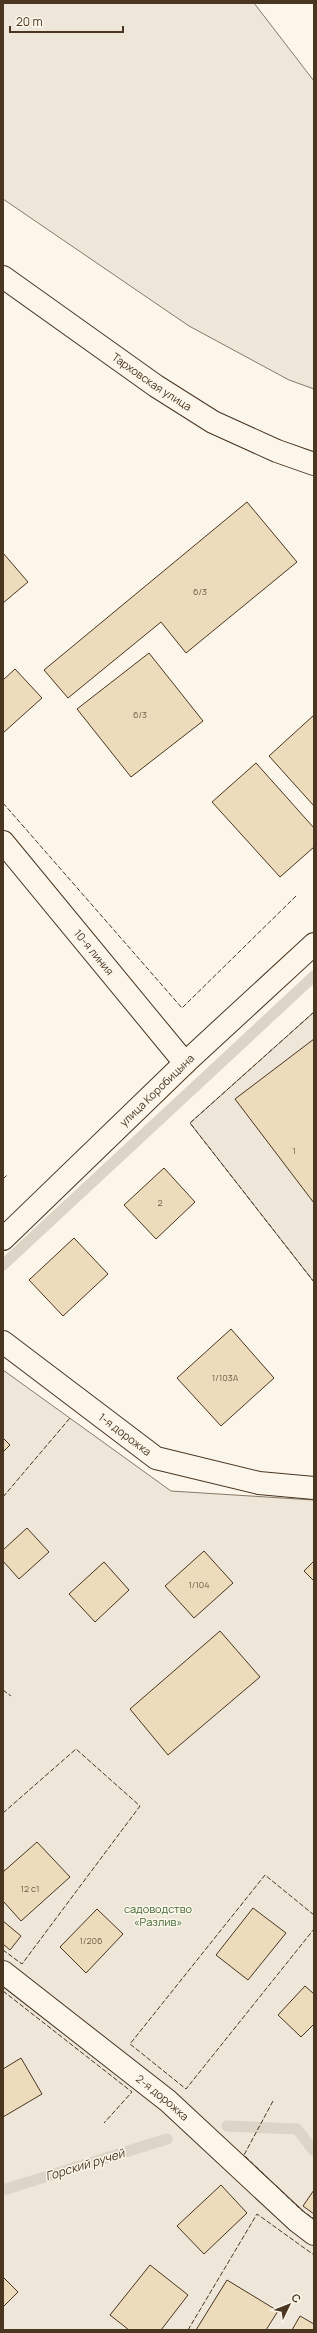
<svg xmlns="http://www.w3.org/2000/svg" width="317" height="2333" font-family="Manrope,sans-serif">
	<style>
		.green { fill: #ede6d9; stroke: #887966 }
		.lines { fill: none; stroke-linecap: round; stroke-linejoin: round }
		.stream { stroke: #dcd4c6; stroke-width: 11 }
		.building { fill: #ecdcbc; stroke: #4a3520 }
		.street-casing { stroke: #4a3520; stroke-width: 24 }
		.secondary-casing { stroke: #4a3520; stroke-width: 24 }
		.street { stroke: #fbf6e9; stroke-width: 22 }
		.secondary { stroke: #fbf6e9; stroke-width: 22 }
		.fence { stroke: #4a3520; stroke-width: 1; stroke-dasharray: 5 2; stroke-linecap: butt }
		.labels { text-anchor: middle; stroke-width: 3; stroke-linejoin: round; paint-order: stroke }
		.number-label { font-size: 9px; fill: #725f47 }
		.street-label { font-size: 11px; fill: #4a3520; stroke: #fbf6e9 }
		.park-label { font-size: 11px; fill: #436837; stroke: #fbf6e9 }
		.water-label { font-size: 12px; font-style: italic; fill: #4a3520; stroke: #fbf6e9 }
	</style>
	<rect width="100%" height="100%" fill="#fbf6e9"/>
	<path class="green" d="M3 3H254L314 81V389L289 380 189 326 3 199Z
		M314 1012V1282L190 1123Z
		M3 1370 171 1491 314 1500V2330H3Z"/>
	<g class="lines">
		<path class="stream" d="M3 1265 314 976
			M227 2126 297 2129 314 2151
			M3 2190 167 2139"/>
	</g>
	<path class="building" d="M247 502 297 562 186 653 161 622 68 698 44 670Z
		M3 553 28 582 3 603Z
		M149 653 203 721 131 777 77 709Z
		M15 669 42 698 3 733V680Z
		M314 715V806L269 756Z
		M256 763 314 828V847L280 877 212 802Z
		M314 1039V1203L235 1099Z
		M164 1168 195 1202 156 1239 124 1205Z
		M74 1238 108 1274 63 1316 29 1280Z
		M231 1329 274 1378 221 1426 177 1378Z
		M3 1438 10 1445 3 1452Z
		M27 1528 49 1552 19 1579 3 1561V1550Z
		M204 1551 233 1583 194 1618 165 1586Z
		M314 1561V1581L304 1571Z
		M104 1562 129 1590 95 1622 69 1594Z
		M220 1631 260 1677 168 1755 130 1709Z
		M37 1842 70 1877 21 1921 3 1901V1872Z
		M253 1908 286 1933 248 1980 216 1955Z
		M97 1909 123 1934 86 1973 60 1947Z
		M3 1921 21 1936 10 1950 3 1944Z
		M305 1986 314 1994V2024L301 2037 278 2015Z
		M21 2058 42 2094 3 2117V2069Z
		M221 2185 247 2213 204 2254 177 2226Z
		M314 2190V2214L303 2206Z
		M150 2265 188 2295 161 2330H129L110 2315Z
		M3 2277 18 2292 3 2307Z
		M227 2280 278 2311 266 2330H196Z
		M300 2316 314 2324V2330H292Z"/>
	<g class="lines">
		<g class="street-casing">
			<g id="street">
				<path id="s1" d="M3 842 185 1063"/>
				<path id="s2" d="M3 1239 185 1063 314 944"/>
				<path id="s3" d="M3 1342 156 1458 259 1483 314 1488"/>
				<path id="s4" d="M3 1972 168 2101 297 2221 314 2234"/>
			</g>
		</g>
		<g class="secondary-casing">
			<g id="secondary">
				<path id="s5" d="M3 277 156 386 213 422 277 451 314 464"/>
			</g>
		</g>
		<use href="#street" class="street"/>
		<use href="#secondary" class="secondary"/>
		<path class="fence" d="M3 803 182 1008 296 896
			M314 1012 190 1123 314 1282
			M3 1179 7 1175
			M3 1497 70 1418
			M3 1690 11 1696
			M3 1813 76 1749 140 1806 22 1964 3 1950
			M314 1915 265 1875 130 2044 186 2089 314 1929
			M3 1991 132 2092 104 2123
			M273 2101 244 2155 300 2209 314 2219
			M188 2330 257 2214 314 2255"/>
	</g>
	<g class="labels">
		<g class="number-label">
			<text x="200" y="595">6/3</text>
			<text x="140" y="718">6/3</text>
			<text x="294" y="1154">1</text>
			<text x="160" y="1206">2</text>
			<text x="225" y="1381">1/103А</text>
			<text x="199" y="1588">1/104</text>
			<text x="30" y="1892">12 с1</text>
			<text x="91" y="1944">1/206</text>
		</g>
		<g class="street-label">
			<text dy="4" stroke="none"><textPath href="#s5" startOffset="182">Тарховская улица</textPath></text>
			<text dy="4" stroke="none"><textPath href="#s1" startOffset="143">10-я линия</textPath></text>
			<text dy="4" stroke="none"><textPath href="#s2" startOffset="214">улица Коробицына</textPath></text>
			<text dy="4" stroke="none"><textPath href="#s3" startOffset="153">1-я дорожка</textPath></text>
			<text dy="4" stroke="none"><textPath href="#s4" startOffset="203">2-я дорожка</textPath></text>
		</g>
		<g class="park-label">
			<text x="158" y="1913">садоводство<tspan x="158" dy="13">«Разлив»</tspan></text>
		</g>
		<g class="water-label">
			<text transform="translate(85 2165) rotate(-17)" y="4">Горский ручей</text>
		</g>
	</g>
	<rect width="317" height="2333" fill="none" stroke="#4a3520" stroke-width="8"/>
	<g transform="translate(289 2305) rotate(47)" stroke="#fbf6e9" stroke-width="3" paint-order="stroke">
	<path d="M0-3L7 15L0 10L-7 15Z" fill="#4a3520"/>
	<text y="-6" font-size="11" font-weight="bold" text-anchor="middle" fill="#4a3520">С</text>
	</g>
	<path d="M10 26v6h113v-6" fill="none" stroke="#4a3520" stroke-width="2"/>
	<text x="16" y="26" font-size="12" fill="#4a3520" stroke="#fbf6e9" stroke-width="3" paint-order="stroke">20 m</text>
</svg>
